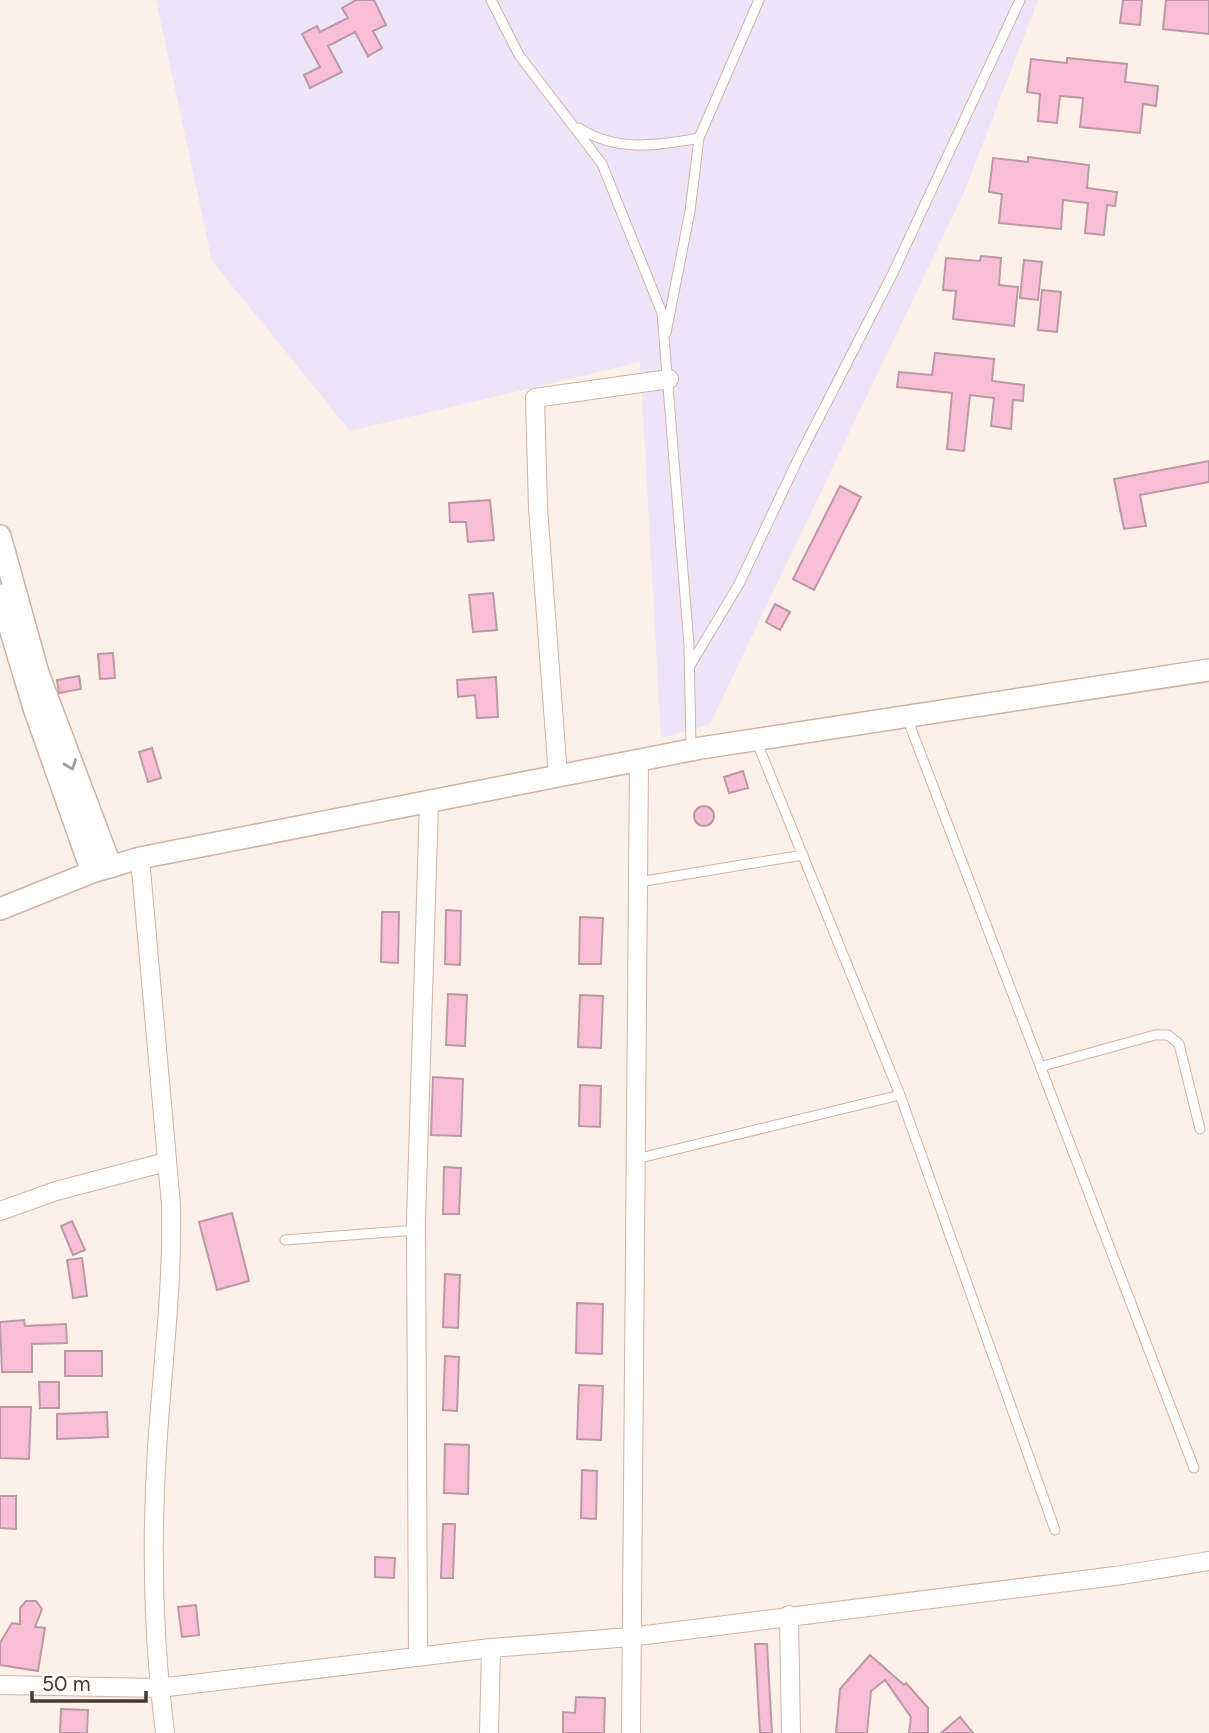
<svg xmlns="http://www.w3.org/2000/svg" width="1209" height="1733" font-family="Figtree,sans-serif">
	<style>
		.education { fill: #eee4f9 }
		.building { fill: #f7bed6; stroke: #bb99a7; stroke-width: 2 }
		.lines { fill: none; stroke-linecap: round; stroke-linejoin: round }
		.service-casing { stroke: #d2b3a1; stroke-width: 11 }
		.minor-casing { stroke: #d2b3a1; stroke-width: 20 }
		.tertiary-casing { stroke: #d2b3a1; stroke-width: 24 }
		.service { stroke: #fff; stroke-width: 9 }
		.minor { stroke: #fff; stroke-width: 18 }
		.tertiary { stroke: #fff; stroke-width: 21 }
		.oneway { stroke: #a39c98 }
	</style>
	<rect width="100%" height="100%" fill="#fdf0e8"/>
	<path class="education" d="M156 0H1038L963 195 710 724 661 738 640 362 350 431 212 261Z"/>
	<path class="building" d="M356 0H374L386 25 373 31 382 48 368 56 355 32 328 46 342 72 310 88 304 75 320 67 302 34 317 26 320 32 348 18 342 8Z
		M1123 0H1142L1140 25 1120 23Z
		M1166 0H1209V34L1163 29Z
		M1067 58 1127 64 1125 82 1158 86 1156 106 1143 104 1140 133 1080 127 1083 98 1060 96 1057 123 1038 121 1040 94 1027 92 1031 59 1067 63Z
		M1028 157 1089 165 1087 188 1117 192 1115 206 1107 205 1104 235 1085 233 1088 203 1063 200 1061 229 999 223 1002 194 989 192 993 158 1028 162Z
		M981 256 1001 258 999 285 1018 287 1014 326 953 319 956 291 943 290 946 258 980 261Z
		M1024 260 1042 262 1038 300 1020 298Z
		M1042 290 1061 292 1057 332 1038 330Z
		M935 353 994 359 992 381 1024 385 1023 401 1013 400 1011 429 991 426 994 398 970 395 964 451 947 449 952 393 897 387 899 372 932 375Z
		M1209 461V482L1140 495 1146 526 1124 529 1114 479Z
		M840 486 861 497 814 590 793 579Z
		M490 500 494 540 468 542 466 522H450L449 503Z
		M493 593 497 630 473 632 469 595Z
		M775 604 790 612 780 630 766 622Z
		M113 653 115 678 100 679 98 654Z
		M79 676 81 689 59 693 57 680Z
		M496 677 498 717 477 718 475 695 458 697 457 680Z
		M152 748 161 778 148 782 139 752Z
		M743 771 748 788 729 793 724 777Z
		M694 816a10 10 0 1 1 20 0a10 10 0 1 1-20 0Z
		M446 910 461 911 460 965 445 964Z
		M382 912H399L398 963 381 962Z
		M580 917 603 918 601 964H579Z
		M448 994 467 995 465 1046 446 1045Z
		M580 995 603 996 601 1048 578 1047Z
		M433 1077 463 1079 461 1136 431 1135Z
		M580 1085 601 1086 600 1127 579 1126Z
		M444 1167 461 1168 459 1214H443Z
		M232 1213 249 1281 217 1290 199 1222Z
		M72 1221 85 1250 73 1255 61 1226Z
		M82 1258 87 1296 73 1298 67 1260Z
		M445 1274 460 1275 458 1328 443 1327Z
		M577 1303 603 1304 602 1354 576 1353Z
		M24 1320 25 1326 66 1324 67 1343 32 1344V1372H2L0 1322Z
		M65 1351H102V1376H65Z
		M445 1356 459 1357 457 1411 443 1410Z
		M39 1382H59V1408H40Z
		M579 1385 603 1386 601 1440 577 1439Z
		M0 1407H31L29 1459 0 1458Z
		M107 1412 108 1437 57 1439V1414Z
		M445 1444 469 1445 468 1494 444 1493Z
		M582 1470 597 1471 596 1519 581 1518Z
		M0 1496H16V1529L0 1528Z
		M443 1524H455L453 1578H441Z
		M375 1557 395 1558 394 1578 375 1577Z
		M26 1601H36L42 1609 35 1627 45 1628 38 1671 0 1665V1643L12 1623 20 1624V1608Z
		M196 1605 199 1635 182 1637 178 1607Z
		M755 1644H767L772 1733H760Z
		M870 1655 904 1685 906 1683 928 1708V1733H909L911 1717 885 1680 871 1691 867 1733H836L840 1689Z
		M576 1697 605 1698 604 1733H563V1712L575 1713Z
		M61 1709 88 1710 87 1733H60Z
		M960 1717 973 1733H941Z"/>
	<g class="lines">
		<g class="service-casing">
			<path id="service" d="M491 0 519 55 602 164 662 313 689 645 691 748
				M579 128C616 152 657 146 699 138
				M666 333 690 211 699 138 759 0
				M691 664 739 584 800 455 893 273 1020 0
				M907 718 1194 1468
				M756 740 900 1095 1055 1530
				M639 882 803 855
				M1043 1066 1155 1035H1168L1179 1044 1200 1129
				M636 1159 900 1095
				M285 1240 416 1230"/>
		</g>
		<g class="minor-casing">
			<path id="minor" d="M558 776 538 508 535 398 669 379
				M140 858 171 1205C173 1288 162 1368 157 1450 151 1544 153 1640 165 1733
				M0 1211 56 1191 166 1162
				M789 1615 791 1733
				M418 1657 416 1220 429 802
				M0 1685 159 1688 491 1648 630 1637 1115 1576 1209 1561
				M489 1733 491 1648
				M631 1733 639 760"/>
		</g>
		<g class="tertiary-casing">
			<path id="tertiary" d="M0 536 38 673 111 867
				M0 595 34 708 92 872
				M0 909 92 872 140 858 701 748 1209 670"/>
		</g>
		<use href="#service" class="service"/>
		<use href="#minor" class="minor"/>
		<use href="#tertiary" class="tertiary"/>
	</g>
	<defs><path id="oneway-chevron" d="M-2-3.5L2.5 0L-2 3.5" fill="none" stroke-width="1.6" stroke-linecap="round" stroke-linejoin="round" transform="scale(1.75)"/></defs>
	<use class="oneway" href="#oneway-chevron" transform="translate(71 765) rotate(69)"/>
	<path d="M32 1691v10h114v-10" fill="none" stroke="#473a32" stroke-width="3.5"/>
	<text x="42" y="1691" font-size="21" fill="#473a32" stroke="#ffffff" stroke-width="5" paint-order="stroke">50 m</text>
</svg>
